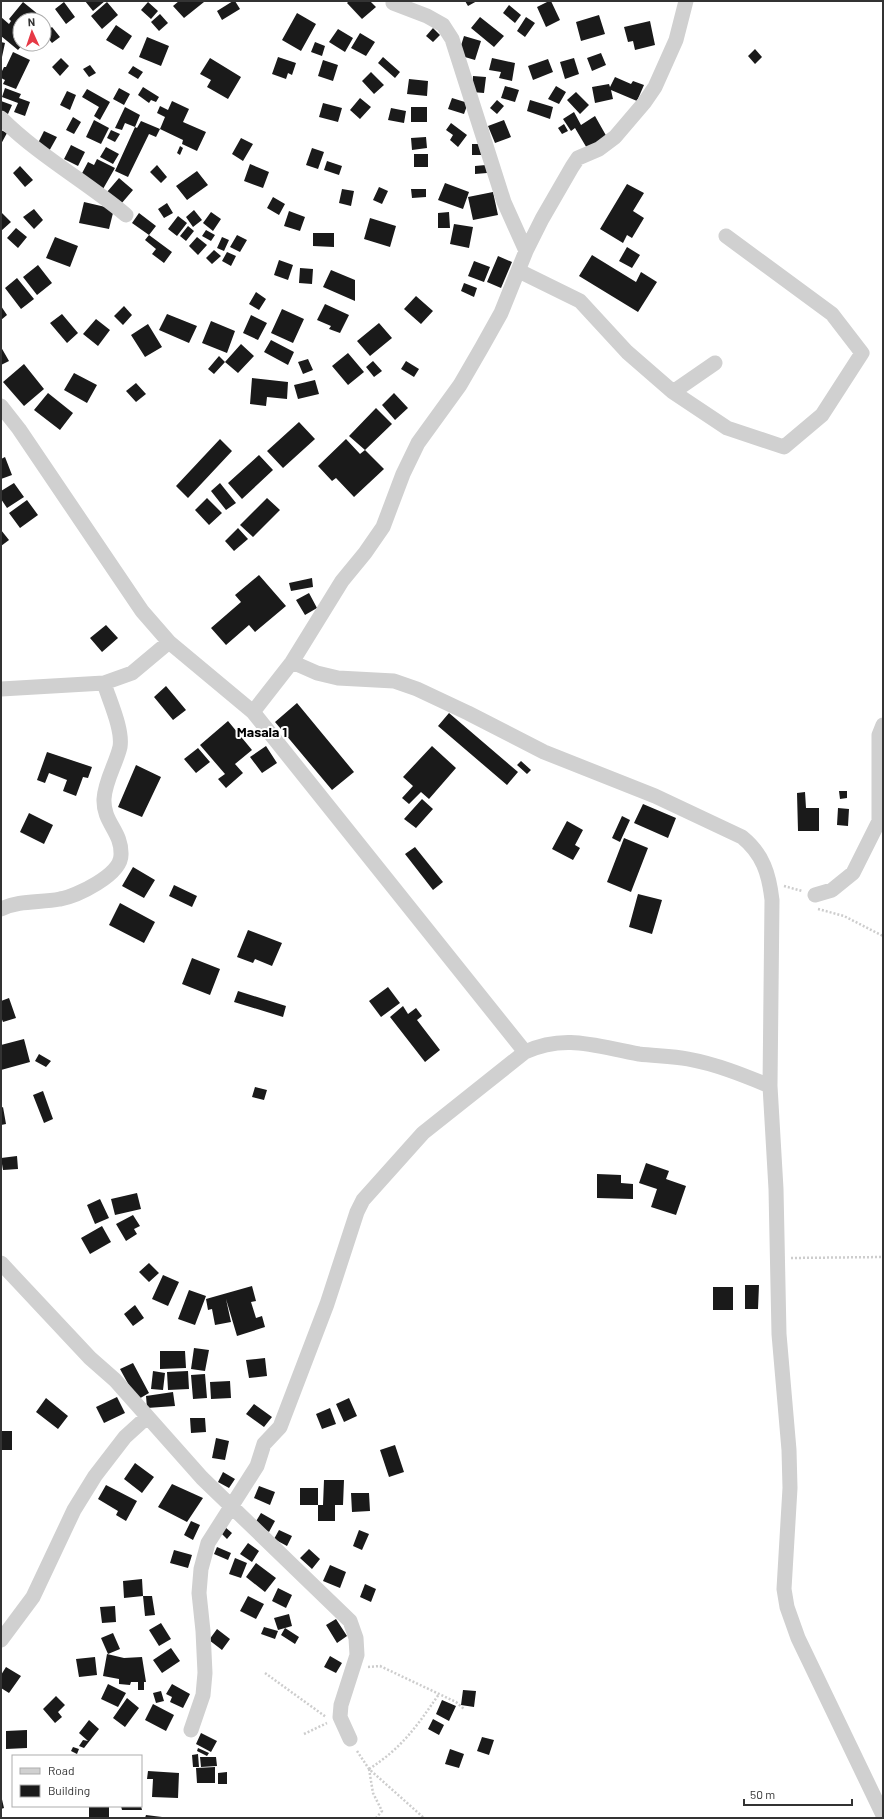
<svg xmlns="http://www.w3.org/2000/svg" width="884" height="1819" font-family="Barlow,sans-serif">
	<style>
		.building { fill: #1a1a1a }
		.lines { fill: none; stroke-linecap: round; stroke-linejoin: round }
		.path { stroke: #cdcdcd; stroke-width: 2.5; stroke-dasharray: 2 2; stroke-linecap: butt }
		.street { stroke: #d0d0d0; stroke-width: 15 }
		.labels { text-anchor: middle; stroke-width: 4; stroke-linejoin: round; paint-order: stroke }
		.quarter-label { font-size: 14px; font-weight: bold; fill: #000; stroke: #fff }
	</style>
	<rect width="100%" height="100%" fill="#fff"/>
	<path class="building" d="M85 1H105L93 11Z
		M179 1H202L204 2 184 18 173 6Z
		M233 1H235L240 9 222 20 217 11Z
		M349 1H370L376 7 362 19 347 3Z
		M465 1H477L468 6Z
		M549 1H551L560 20 546 27 537 7Z
		M23 2 44 19 43 20H20V44H23L18 50 1 36V17L9 24 11 21 9 19Z
		M64 2 75 17 66 24 55 9Z
		M107 2 118 15 102 29 91 16Z
		M148 2 158 11 151 19 141 10Z
		M509 5 521 15 515 23 503 13Z
		M297 13 316 24 301 51 282 40Z
		M160 14 168 23 159 31 151 22Z
		M599 15 605 34 581 41 576 22Z
		M480 17 504 36 494 47 471 28Z
		M526 17 535 23 525 37 517 31Z
		M650 21 655 45 635 50 633 41 628 42 624 27Z
		M116 25 132 36 123 50 106 40Z
		M52 27 60 37 52 43 44 33Z
		M433 28 440 35 433 42 426 36Z
		M338 29 353 38 345 52 329 42Z
		M360 33 375 42 366 56 351 48Z
		M464 36 481 41 475 60 458 55Z
		M147 37 169 46 161 66 139 57Z
		M1 42 5 43 2 57 1 56Z
		M315 42 325 46 322 56 311 52Z
		M755 49 762 57 755 64 748 56Z
		M13 52 30 60 16 89 3 84 5 80 1 78V73L4 67H6Z
		M601 53 606 65 592 71 587 58Z
		M278 57 296 63 292 75 288 73 286 79 272 74Z
		M383 57 400 72 395 78 378 63Z
		M61 58 69 66 60 76 52 67Z
		M210 58 241 77 228 99 207 87 211 80 200 74Z
		M492 58 515 63 512 81 499 78 501 72 489 70Z
		M574 58 579 74 565 79 560 62Z
		M548 59 553 72 533 80 528 66Z
		M323 60 338 65 333 81 318 76Z
		M90 65 96 73 89 77 83 69Z
		M133 66 143 72 138 79 128 73Z
		M371 72 384 85 374 94 362 81Z
		M473 76 486 77 484 93 472 92Z
		M615 77 631 84 633 81 644 85 637 101 611 90 613 99 595 103 592 87 609 84 610 87Z
		M409 79 428 81 427 96 407 94Z
		M505 86 519 90 515 102 501 98Z
		M556 86 566 92 559 104 548 99Z
		M143 87 159 97 156 102 151 100 149 103 138 95Z
		M5 88 21 94 19 98 30 102 25 116 14 112 18 103 2 97Z
		M119 88 130 94 124 105 113 99Z
		M87 89 110 102 100 120 94 116 99 107 82 97Z
		M67 91 76 95 70 110 60 105Z
		M576 92 589 105 580 114 567 100Z
		M360 98 371 107 360 119 350 110Z
		M452 98 468 103 464 114 448 109Z
		M497 100 504 106 497 114 490 108Z
		M530 100 553 107 550 119 527 111Z
		M1 101 12 105 8 114 1 111Z
		M172 101 189 109 183 122 206 132 197 151 182 144 183 140 160 129 165 117 157 113 160 106 168 110Z
		M323 103 342 108 338 122 319 117Z
		M125 107 140 115 135 127 125 123 122 130 115 128Z
		M411 107H427V122H411Z
		M391 108 406 111 404 123 388 120Z
		M574 112 581 125 595 116 608 139 588 150 575 128 571 131 563 119Z
		M73 117 81 122 74 134 66 130Z
		M94 120 109 128 101 144 86 137Z
		M504 120 511 137 495 143 488 126Z
		M141 121 160 129 156 137 149 134 128 177 115 171 135 127 137 128Z
		M451 123 467 135 458 147 450 140 453 135 446 130Z
		M564 124 568 131 562 134 558 128Z
		M1 130 7 133 1 144Z
		M111 130 120 134 115 142 107 138Z
		M44 131 57 137 48 153 36 147Z
		M426 137 427 148 412 150 411 138Z
		M241 138 253 144 243 161 232 154Z
		M472 144H482L483 155H472Z
		M71 145 85 152 78 166 64 159Z
		M180 146 183 148 180 155 177 153Z
		M106 147 119 154 113 164 100 157Z
		M312 148 324 152 318 169 306 165Z
		M414 154H428V167H414Z
		M97 159 115 168 103 189 80 177 88 162 94 165Z
		M327 161 342 166 339 175 324 170Z
		M250 164 269 172 263 188 244 181Z
		M157 165 167 177 161 183 150 172Z
		M486 165 487 173 475 174V166Z
		M20 166 33 180 25 187 13 173Z
		M197 171 208 185 187 200 176 186Z
		M119 178 133 190 121 204 107 192Z
		M445 183 469 192 463 209 438 200Z
		M627 184 644 193 633 211 644 218 632 238 627 235 623 243 600 229Z
		M379 187 388 191 382 204 373 200Z
		M342 189 354 191 351 206 339 203Z
		M411 189H426V197L412 198Z
		M493 192 498 215 473 220 468 197Z
		M273 197 285 204 279 215 267 208Z
		M84 202 114 209 109 229 79 223Z
		M167 203 173 213 164 218 158 209Z
		M34 209 43 220 34 229 23 217Z
		M194 210 202 220 193 227 186 217Z
		M289 211 305 217 300 231 284 226Z
		M1 212 11 222 1 231Z
		M211 212 221 219 213 231 203 223Z
		M449 212 450 228H438V213Z
		M139 213 156 226 149 235 132 223Z
		M178 216 187 223 177 236 168 229Z
		M370 218 396 226 390 247 364 239Z
		M454 224 473 227 469 248 450 244Z
		M188 226 194 231 186 241 180 236Z
		M16 228 27 237 18 248 7 238Z
		M206 230 215 235 211 241 202 236Z
		M313 233H334V247L313 246Z
		M149 235 172 252 164 263 152 254 156 249 145 240Z
		M237 235 247 240 240 252 230 247Z
		M55 237 78 246 70 267 46 258Z
		M197 237 207 245 198 255 189 246Z
		M222 237 229 240 224 251 217 248Z
		M627 247 640 255 632 268 619 261Z
		M214 250 221 256 212 264 206 258Z
		M227 252 236 256 231 266 222 261Z
		M592 255 636 282 641 272 657 282 638 312 579 276Z
		M498 256 512 262 501 288 487 282Z
		M279 260 293 265 288 280 274 275Z
		M474 261 490 267 484 282 468 276Z
		M38 265 52 283 37 295 23 277Z
		M300 268 313 269 312 284 299 283Z
		M331 270 355 280V301L323 287Z
		M17 278 34 299 21 309 5 288Z
		M464 283 477 288 474 297 461 291Z
		M256 292 266 299 259 310 249 304Z
		M416 296 433 311 421 324 404 309Z
		M325 304 349 315 340 333 329 329 331 326 317 320Z
		M1 306 7 315 1 320Z
		M124 306 132 315 123 325 114 316Z
		M282 309 304 319 293 343 271 333Z
		M62 314 78 333 67 343 50 323Z
		M167 314 197 326 189 343 159 330Z
		M251 315 267 323 258 340 243 333Z
		M96 319 110 330 98 346 83 334Z
		M211 321 235 331 227 353 202 343Z
		M379 323 392 338 370 356 357 341Z
		M148 324 162 347 145 357 131 335Z
		M271 340 294 352 288 365 264 352Z
		M241 344 254 356 238 373 225 362Z
		M1 347 9 361 1 365Z
		M348 353 364 372 348 385 332 366Z
		M219 356 225 362 214 374 208 369Z
		M308 359 313 370 303 374 298 362Z
		M373 361 382 371 374 377 366 367Z
		M406 361 419 369 414 377 401 369Z
		M24 364 44 389 24 406 3 382Z
		M74 373 97 385 87 403 64 390Z
		M252 378 288 382 287 399 267 397 266 406 250 404Z
		M315 380 319 394 298 399 294 385Z
		M136 383 146 394 136 402 126 391Z
		M48 393 73 413 60 430 34 410Z
		M394 393 408 408 395 420 382 405Z
		M376 408 392 424 365 450 349 436Z
		M299 422 315 439 283 468 267 451Z
		M220 439 232 451 188 498 176 486Z
		M346 439 360 454 365 450 384 469 354 497 336 478 332 481 318 466Z
		M259 455 273 470 242 499 228 483Z
		M5 457 12 475 1 479V459Z
		M14 483 24 497 7 508 1 499V491Z
		M220 483 236 503 226 510 211 491Z
		M207 498 222 513 209 525 195 510Z
		M267 498 280 510 253 537 240 525Z
		M27 500 38 515 20 528 9 513Z
		M238 528 248 539 234 551 225 541Z
		M1 530 9 540 1 546Z
		M259 575 286 606 255 632 249 625 226 645 211 628 241 602 235 595Z
		M312 578 313 587 291 591 289 583Z
		M309 593 317 608 305 615 296 600Z
		M106 625 118 638 102 652 90 638Z
		M166 686 186 710 173 720 154 697Z
		M297 703 354 772 332 790 275 722Z
		M449 713 518 772 507 785 438 726Z
		M228 721 252 750 235 764 243 773 226 788 218 779 225 774 200 745Z
		M266 746 277 763 262 773 250 757Z
		M432 746 456 768 429 799 421 792 409 804 402 798 413 786 403 777Z
		M198 748 210 762 196 773 184 759Z
		M47 752 92 767 88 778 83 777 76 796 63 791 67 780 49 773 45 783 37 780Z
		M521 761 531 770 527 774 517 765Z
		M136 765 161 777 142 817 118 807Z
		M839 791H847V798L840 799Z
		M805 792 806 808H819V831H798L797 793Z
		M422 799 433 809 416 828 404 819Z
		M643 804 676 818 668 838 634 823Z
		M838 808 849 809 848 826 837 825Z
		M29 813 53 825 44 844 20 832Z
		M622 816 630 820 620 842 612 838Z
		M567 821 583 830 575 845 580 848 573 860 552 849Z
		M624 838 648 848 631 892 607 882Z
		M415 847 443 882 433 890 405 854Z
		M133 867 155 880 144 898 122 886Z
		M174 885 197 896 192 907 169 896Z
		M638 894 662 900 652 934 629 927Z
		M120 903 155 922 144 943 109 925Z
		M248 930 282 943 272 966 255 959 253 963 237 957Z
		M192 958 220 969 210 995 182 984Z
		M388 987 400 1003 381 1017 369 1001Z
		M238 991 286 1006 283 1017 234 1002Z
		M9 998 16 1018 3 1022 1 1017V1001Z
		M403 1006 408 1014 416 1008 422 1016 417 1020 440 1050 425 1062 390 1017Z
		M24 1039 30 1062 1 1070V1045Z
		M39 1054 51 1061 46 1067 35 1061Z
		M255 1087 267 1090 264 1100 252 1097Z
		M43 1091 53 1119 44 1123 33 1095Z
		M3 1107 6 1124 1 1125V1108Z
		M17 1156 18 1169 3 1170 1 1158Z
		M646 1163 669 1171 666 1179 686 1186 676 1215 651 1207 657 1189 639 1183Z
		M597 1174 621 1175V1183L633 1184V1199L597 1198Z
		M137 1193 141 1209 115 1215 111 1199Z
		M100 1199 109 1218 95 1224 87 1205Z
		M133 1215 140 1226 134 1229 137 1234 126 1241 116 1224Z
		M102 1226 111 1242 90 1254 81 1238Z
		M149 1263 159 1273 149 1282 139 1272Z
		M163 1275 179 1282 168 1306 152 1299Z
		M745 1285H759L758 1309H745Z
		M252 1286 256 1301 251 1302 256 1318 262 1316 265 1327 237 1336 226 1299 231 1322 215 1325 212 1309 208 1310 206 1299Z
		M713 1287H733V1310H713Z
		M189 1290 206 1296 195 1325 178 1319Z
		M135 1305 144 1318 133 1326 124 1314Z
		M194 1348 209 1350 205 1371 191 1369Z
		M160 1351H185L186 1368 160 1369Z
		M265 1358 267 1376 249 1378 246 1360Z
		M133 1363 149 1393 137 1400 120 1369Z
		M153 1371 165 1373 163 1390 151 1389Z
		M188 1371 189 1389 168 1390 167 1372Z
		M205 1374 207 1398 193 1399 191 1375Z
		M230 1381 231 1398 211 1399 210 1382Z
		M173 1392 175 1406 147 1408 146 1396Z
		M117 1397 125 1413 104 1423 96 1407Z
		M46 1398 68 1416 58 1429 36 1412Z
		M349 1398 357 1416 344 1422 336 1404Z
		M254 1404 272 1417 264 1427 246 1414Z
		M330 1408 336 1424 322 1429 316 1414Z
		M190 1418H205L206 1432 191 1433Z
		M1 1431H12V1450H1Z
		M216 1438 229 1441 225 1460 212 1458Z
		M395 1445 404 1472 389 1477 380 1450Z
		M135 1463 154 1477 142 1493 124 1479Z
		M223 1472 235 1479 229 1488 218 1482Z
		M324 1480H344L343 1505H335V1521H318V1505H323Z
		M172 1484 203 1498 187 1522 158 1507Z
		M106 1485 137 1501 126 1521 116 1515 118 1511 98 1499Z
		M259 1486 275 1492 270 1505 254 1498Z
		M300 1488H318V1505H300Z
		M351 1493H369L370 1511 352 1512Z
		M261 1513 275 1521 269 1532 255 1523Z
		M191 1521 200 1525 193 1540 184 1535Z
		M225 1527 232 1533 227 1539 221 1533Z
		M279 1530 292 1536 287 1546 274 1539Z
		M359 1530 369 1534 362 1550 353 1546Z
		M248 1543 259 1551 252 1562 240 1554Z
		M217 1547 231 1553 228 1560 214 1554Z
		M309 1549 320 1559 312 1569 300 1558Z
		M174 1550 192 1555 188 1568 170 1563Z
		M235 1558 247 1563 241 1578 229 1574Z
		M256 1563 276 1578 265 1592 246 1577Z
		M330 1565 346 1572 340 1588 323 1581Z
		M142 1579 143 1596 124 1598 123 1581Z
		M365 1584 376 1589 371 1602 360 1597Z
		M278 1588 292 1595 286 1608 272 1601Z
		M143 1596H152L155 1615 145 1616Z
		M248 1596 264 1604 256 1619 240 1611Z
		M115 1606 116 1622 102 1623 100 1607Z
		M289 1614 292 1626 278 1630 274 1618Z
		M336 1619 347 1636 337 1643 326 1625Z
		M161 1623 171 1639 159 1646 149 1630Z
		M264 1627 278 1631 275 1639 261 1634Z
		M285 1628 299 1637 295 1644 281 1635Z
		M217 1629 230 1639 222 1650 209 1640Z
		M113 1633 120 1649 108 1654 101 1638Z
		M171 1648 180 1661 162 1673 153 1660Z
		M107 1654 124 1658 142 1657 146 1682H144V1690H138V1682H131L130 1685 119 1684V1679L103 1676Z
		M330 1656 342 1663 336 1673 324 1667Z
		M95 1657 97 1675 79 1677 76 1659Z
		M6 1667 21 1676 9 1693 1 1688V1675Z
		M108 1684 126 1693 118 1707 101 1699Z
		M172 1684 190 1694 183 1708 170 1702 172 1697 166 1694Z
		M463 1690 476 1691 474 1707 461 1705Z
		M161 1691 164 1701 156 1703 153 1693Z
		M56 1696 65 1705 58 1712 62 1717 55 1723 43 1709Z
		M127 1698 139 1708 125 1727 113 1718Z
		M442 1700 456 1706 449 1721 436 1714Z
		M153 1704 174 1715 166 1731 145 1720Z
		M433 1719 444 1725 439 1735 428 1729Z
		M89 1720 99 1729 84 1748 79 1746 83 1740 88 1741 79 1733Z
		M27 1730V1748L6 1749V1731Z
		M201 1733 217 1741 211 1752 196 1744Z
		M482 1737 494 1740 489 1755 477 1751Z
		M73 1747 79 1749 77 1754 71 1751Z
		M198 1748 209 1753 207 1756 197 1751Z
		M450 1749 464 1754 459 1768 445 1764Z
		M198 1754 199 1767H193L192 1755Z
		M200 1757H216L217 1766 201 1767Z
		M215 1767V1783H197L196 1768Z
		M148 1771 179 1773 178 1798 152 1797 153 1779H147Z
		M227 1772V1784H218V1773Z
		M1 1795 4 1808 1 1809Z
		M89 1806H109V1818H89Z
		M121 1806H141L142 1810H122Z
		M146 1815 162 1817V1818H145Z"/>
	<g class="lines">
		<path class="path" d="M784 886 802 891
			M818 909 844 916 883 936
			M791 1258 883 1257
			M368 1667 380 1666 456 1702 464 1709
			M265 1673 326 1717
			M304 1734 327 1723
			M357 1751 369 1769 424 1818
			M369 1769C402 1748 417 1726 439 1694
			M369 1769 373 1793 382 1811 376 1818"/>
		<path class="street" d="M393 3 427 16 443 25 452 39 504 202 526 251
			M1 118C38 155 85 181 126 215
			M519 271 580 301 627 352 673 392 715 363
			M673 392 727 428 784 447 822 415 862 353 832 314 726 236
			M1 406 19 429 142 611 169 642 253 712 525 1052
			M292 662 317 673 338 678 394 681 417 689 468 713 544 752 655 796 742 837C763 854 769 874 772 900L770 1086 776 1189 779 1334 789 1450 790 1488 784 1589 787 1607 798 1638 883 1815
			M1 689 104 683 132 673 169 642
			M253 712 292 662 342 581 365 553 383 527 403 474 418 443 460 385 482 347 501 313 526 251 542 219 572 167 578 158 599 149 615 137 644 103 655 87 676 40 686 1
			M815 895 832 890 853 873 879 821V735L883 725
			M1 909C20 900 40 903 60 899 77 896 121 875 121 855 122 831 103 823 104 799 105 781 116 764 120 747 123 729 109 700 104 683
			M1 1263 90 1358 115 1380 202 1478 350 1621 356 1638 357 1655 341 1705 340 1717 350 1739
			M1 1640 33 1597 74 1510 95 1476 125 1437 147 1417
			M191 1730 203 1695 205 1673 203 1631 199 1593 201 1569 208 1543 257 1466 264 1444 280 1427 327 1304 357 1212 363 1200 423 1133 525 1052C566 1033 598 1047 639 1054 655 1056 672 1056 688 1059 716 1064 743 1075 770 1086"/>
	</g>
	<g class="labels">
		<g class="quarter-label">
			<text x="262" y="737">Masala 1</text>
		</g>
	</g>
	<rect width="884" height="1819" fill="none" stroke="#333333" stroke-width="4"/>
	<rect x="12" y="1755" width="130" height="52" fill="#ffffff" stroke="#adadad"/>
	<rect x="20" y="1768" width="20" height="6" fill="#d0d0d0" stroke="#adadad"/>
	<text x="48" y="1775" font-size="12" fill="#333333">Road</text>
	<rect x="20" y="1785" width="20" height="12" fill="#1a1a1a" stroke="#adadad"/>
	<text x="48" y="1795" font-size="12" fill="#333333">Building</text>
	<g transform="translate(32 32) rotate(357)"><circle r="19" fill="#ffffff" stroke="#adadad"/>
	<path d="M0-3L7 15L0 10L-7 15Z" fill="#e63946"/>
	<text y="-6" font-size="11" font-weight="bold" text-anchor="middle" fill="#333333">N</text>
	</g>
	<path d="M744 1799v6h108v-6" fill="none" stroke="#333333" stroke-width="2"/>
	<text x="750" y="1799" font-size="12" fill="#333333" stroke="#ffffff" stroke-width="3" paint-order="stroke">50 m</text>
</svg>
